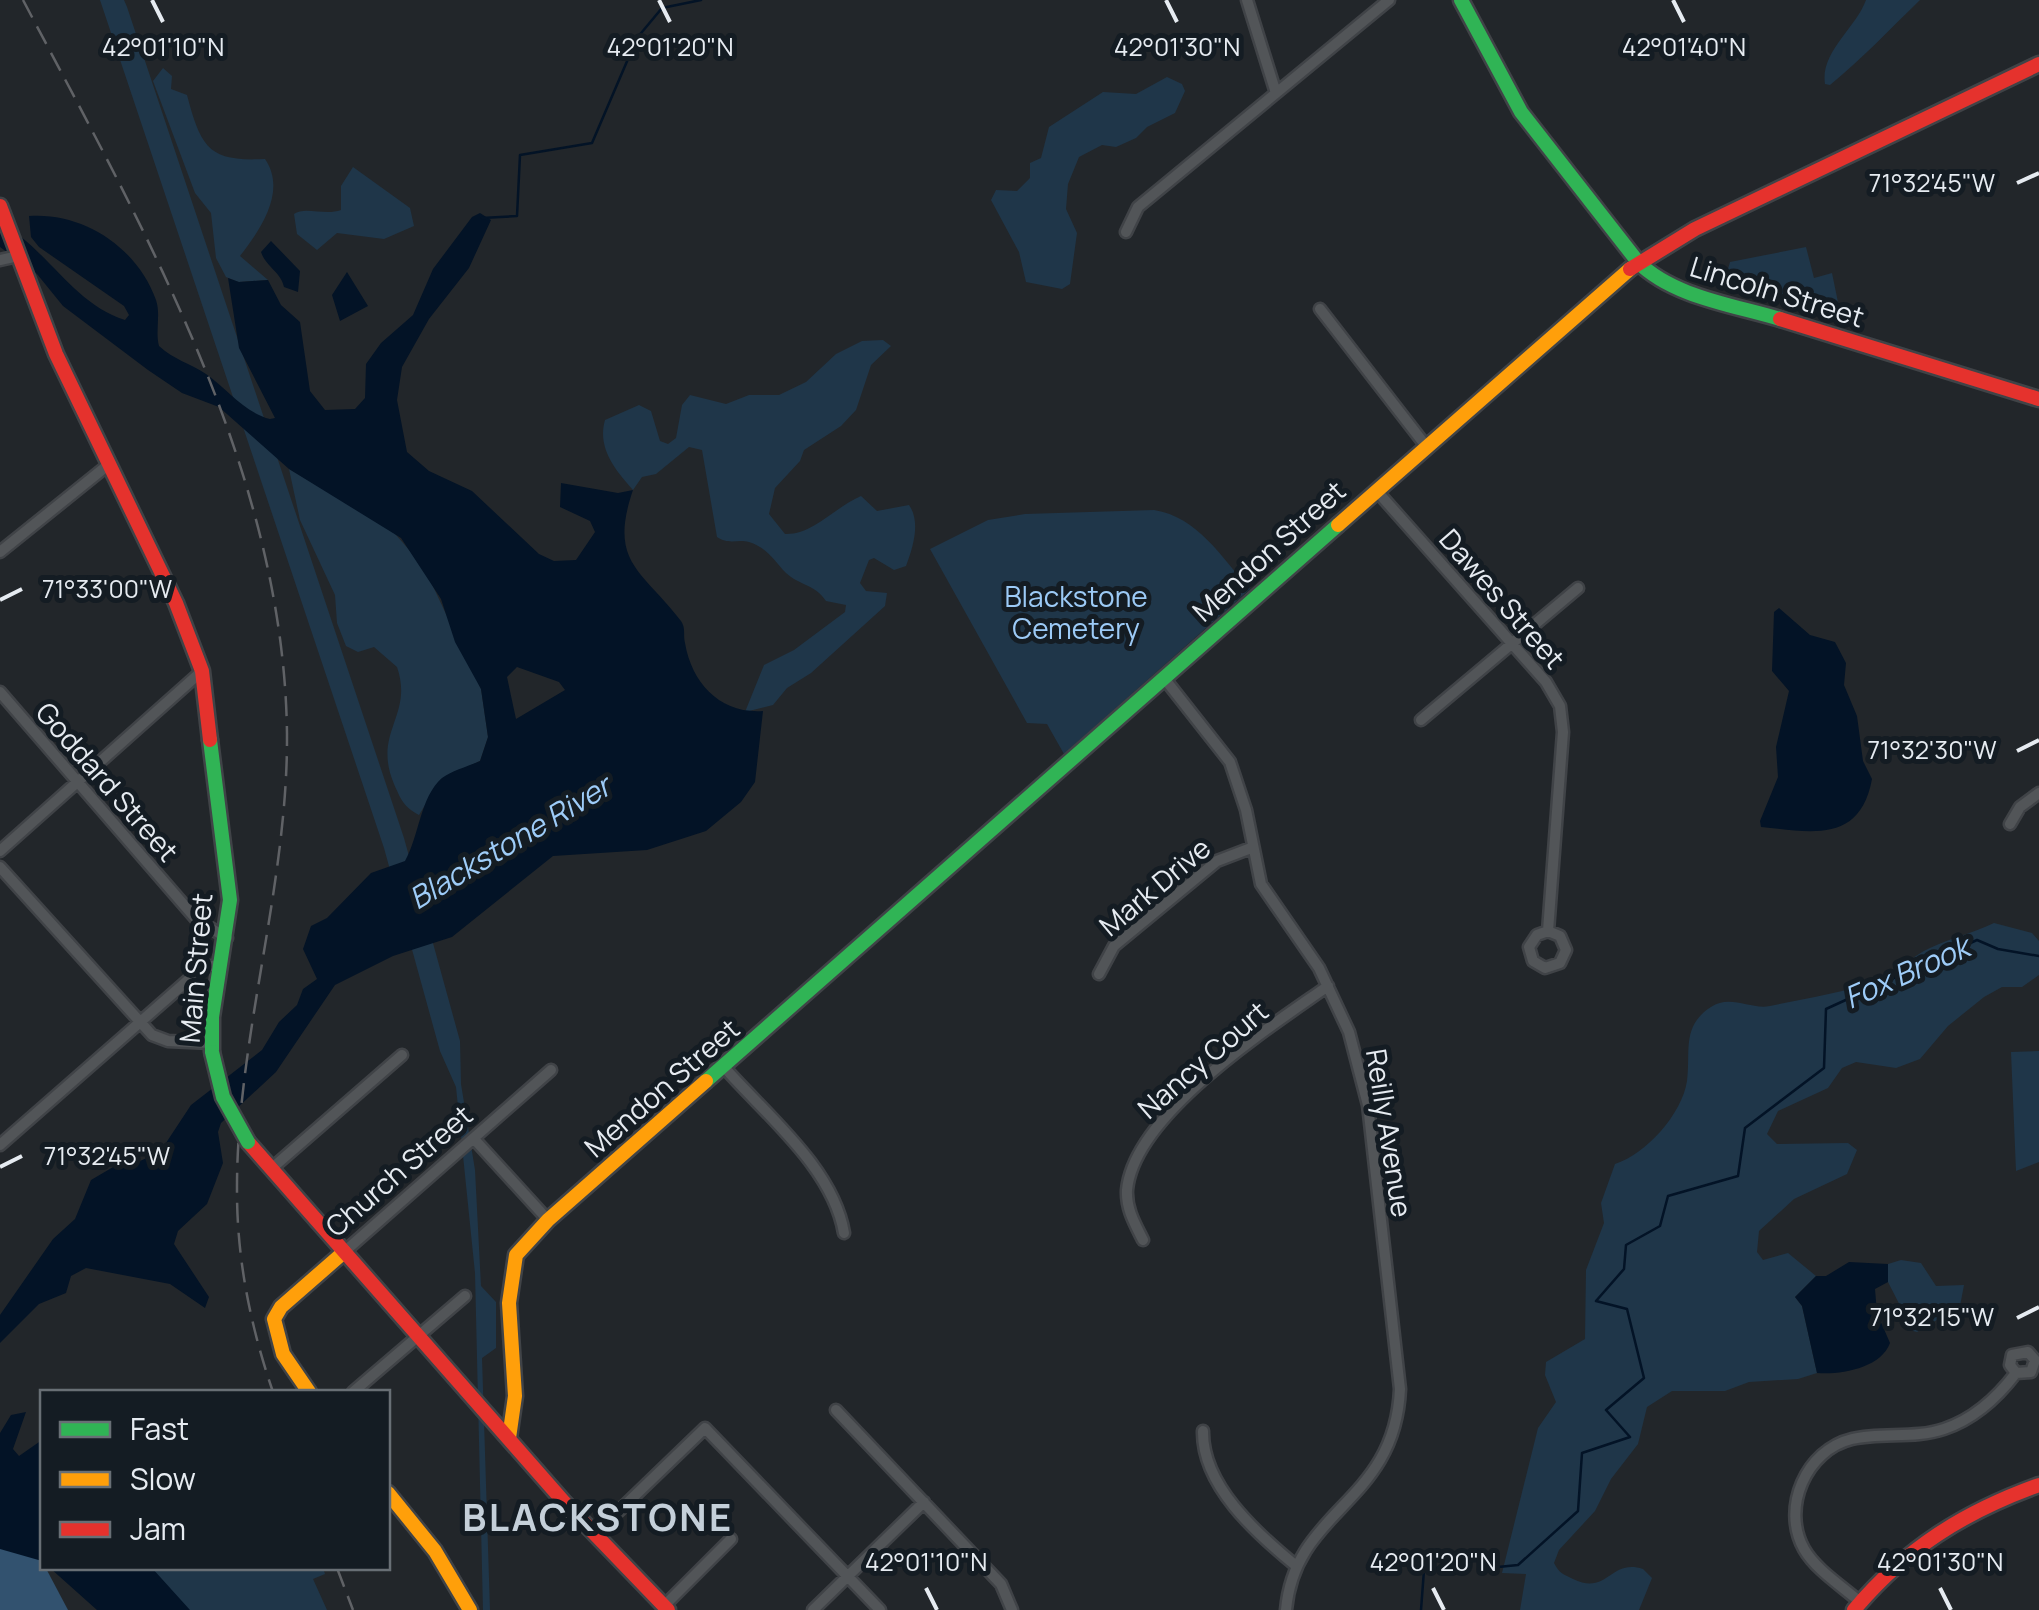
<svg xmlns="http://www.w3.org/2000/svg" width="2039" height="1610" font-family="Manrope,sans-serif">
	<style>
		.green { fill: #1f3649 }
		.forest { fill: #32526f }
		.water { fill: #031326; fill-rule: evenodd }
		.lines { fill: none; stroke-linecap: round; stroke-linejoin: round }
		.stream { stroke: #031326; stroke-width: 2.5 }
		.street-casing { stroke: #404347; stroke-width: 15 }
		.fast-casing { stroke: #404347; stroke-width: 19 }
		.slow-casing { stroke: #404347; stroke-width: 19 }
		.jam-casing { stroke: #404347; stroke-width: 19 }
		.street { stroke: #525558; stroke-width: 10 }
		.fast { stroke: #30b455; stroke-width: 14 }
		.slow { stroke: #ff9f0a; stroke-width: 14 }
		.jam { stroke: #e5322d; stroke-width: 14 }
		.rail { stroke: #606266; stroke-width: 2.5; stroke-dasharray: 20 10; stroke-linecap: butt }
		.fast-bridge-casing { stroke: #404347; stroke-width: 19; stroke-linecap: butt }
		.fast-bridge { stroke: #30b455; stroke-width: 14 }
		.ticks { fill: none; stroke: #e6ebf1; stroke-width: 4 }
		.labels { text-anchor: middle; stroke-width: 10; stroke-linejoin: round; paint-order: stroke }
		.street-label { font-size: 28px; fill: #e6ebf1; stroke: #141c23 }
		.park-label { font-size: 28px; fill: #9ccaf6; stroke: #141c23 }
		.water-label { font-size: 30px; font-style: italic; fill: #9eccf8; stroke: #141c23 }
		.district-label { font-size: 38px; font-weight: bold; letter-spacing: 2.5px; fill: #c4cfd9; stroke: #141c23 }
		.ticks-label { font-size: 25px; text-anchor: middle; fill: #e6ebf1; stroke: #141c23; stroke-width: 10; stroke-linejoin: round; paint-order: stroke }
	</style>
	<rect width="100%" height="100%" fill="#22262a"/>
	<path class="green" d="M100 0H124L127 7 404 838 460 1041 461 1084 475 1170 481 1286 496 1302V1348L482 1358 490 1610H483L475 1273 456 1087 440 1051 384 848Z
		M1866 0H1920C1890 29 1862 59 1830 85L1825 84C1820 52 1856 28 1866 0Z
		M163 68 172 76 171 89 187 95C201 148 209 162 265 159 287 191 261 229 240 256L268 280 238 282 226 277 216 258 211 213 195 193 153 81Z
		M1167 77 1182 84 1185 91 1175 113 1147 127 1136 138 1116 147 1102 145 1079 157 1068 184 1066 209 1077 233 1070 284 1062 289 1026 282 1019 252 991 200 996 190 1017 191 1030 178V163L1041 158 1049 127 1103 92 1136 94Z
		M353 167 410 208 414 226 384 239 337 233 317 250 297 234 294 214C305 206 325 216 341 210V186Z
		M1806 247 1814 278 1832 273 1840 312 1832 309 1829 317 1731 285 1726 276 1730 262Z
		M883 340 891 346 871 365 856 410 841 426 804 450 800 461 775 488 769 514 785 534C813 535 835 507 861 496L877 511 909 505C921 522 913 547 906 566L894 570 874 558 869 560 860 583 866 591 887 593 885 606 811 673 787 688 773 705 745 712 764 665 794 650 845 612 846 605 826 601C816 585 799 585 786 573 774 561 768 548 749 542 737 539 729 545 717 537L702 450 689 447 656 474 642 477 633 490C615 470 597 448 605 420L639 405 651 411 660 441 668 444 676 438 682 405 690 395 726 404 749 395H779L806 382 836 354 862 341Z
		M289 469 390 528 424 567 481 689 488 737 480 761 441 779 419 815C404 807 401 800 394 784 372 732 414 716 397 667L374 647 358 652 346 646 337 623 335 595 300 520Z
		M1154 510C1198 517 1221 557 1250 589L1064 754 1047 724 1027 723 930 549 988 520 1025 514Z
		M1994 923 2032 933 2039 941V975L2022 987H2002L1984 997 1948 1026 1920 1059 1896 1068 1856 1062 1842 1068 1828 1088 1778 1111 1767 1134 1777 1144 1848 1143 1857 1150 1847 1174 1794 1199 1759 1231 1757 1252 1763 1260 1788 1253 1816 1276 1795 1297 1802 1306 1817 1373 1798 1379 1749 1382 1725 1391H1672L1647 1407 1638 1444 1611 1479 1595 1511 1559 1550 1554 1563C1559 1573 1563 1574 1573 1579 1608 1596 1610 1558 1643 1569L1652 1578 1639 1610H1520L1526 1574 1502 1573 1538 1428 1556 1402 1545 1375 1546 1362 1585 1339 1586 1270 1604 1223 1601 1203 1615 1164C1646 1154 1682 1114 1687 1081 1691 1052 1681 1026 1711 1007 1730 994 1751 1010 1770 1006 1807 998 1843 993 1878 980 1898 972 1912 956 1930 948 1951 938 1973 933 1994 923Z
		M2039 1051V1162L2016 1171 2011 1052Z
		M1901 1260 1921 1263 1936 1286 1964 1285 1960 1306 1917 1332 1913 1331 1888 1282V1264Z
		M66 1568H323L325 1574 313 1579 327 1610H112Z"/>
	<path class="forest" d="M0 1545 41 1559 68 1610H0Z"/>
	<path class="water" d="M480 213 491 220 469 268 429 319 402 367 397 400 407 452 429 471 472 491 539 554 554 561 576 560 595 532 590 521 560 507 561 483 618 493 633 490C608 563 642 570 681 621 686 628 683 635 685 643 692 684 721 714 763 711L755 782 741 802 706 831 647 850 553 856 452 937 393 956 335 985 276 1072 221 1123 218 1132 223 1163 207 1204 178 1231 174 1244 209 1297 205 1308 170 1284 86 1268 71 1276 66 1293 39 1304 0 1343V1315L53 1239 75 1219 91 1180 120 1163 140 1161 160 1152 191 1105 262 1050 279 1022 297 1005 303 989 317 979 303 949 311 926 327 918 371 873 405 861C419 837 420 797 442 778 451 771 469 766 480 761L488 737 481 689 455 642 441 599 401 538 289 469 219 407 182 393 148 370 63 306 37 274 0 247V223C46 247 73 304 125 320L129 315 124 306 39 247 31 237 29 216C83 212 137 247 156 300 161 315 155 331 159 346 174 360 190 363 206 374 226 388 245 413 270 419L275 418 239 348 228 278 239 282 268 280 281 305 300 322 310 391 325 410 355 409 365 398 366 364 381 343 413 315 433 269 472 217ZM517 667 559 682 565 690 516 719 507 677Z
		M271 241 300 271 298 292 284 287C281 272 266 267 261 252Z
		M347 272 368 306 340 321 332 295Z
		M1779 608 1810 635 1835 642 1846 663 1844 685 1857 716 1863 761 1872 779C1860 844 1811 832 1761 827L1760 821 1778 777 1776 747 1789 691 1772 671 1774 612Z
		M1849 1262 1888 1264V1282L1875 1289 1877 1313 1890 1343C1881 1368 1841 1375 1817 1373L1802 1306 1795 1297 1816 1276H1826Z
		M26 1412 13 1449 19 1456 42 1440V1561L0 1549V1433L11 1415Z
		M50 1568H152L190 1610H97Z"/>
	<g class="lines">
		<path class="stream" d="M482 218 517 216 520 155 592 143 637 38 662 8 701 0
			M1478 1569 1518 1565 1578 1511 1582 1453 1630 1437 1606 1410 1644 1378 1627 1309 1596 1301 1624 1269 1626 1245 1660 1226 1668 1196 1738 1176 1745 1128 1824 1068 1826 1009 1977 940 1998 949 2039 956
			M1421 1610 1424 1570 1438 1568"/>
		<g class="street-casing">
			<path id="street" d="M1247 0 1276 93
				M1126 232 1138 207 1389 0
				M0 260 18 256
				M1320 309 1426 446
				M1376 490 1546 682 1560 706 1563 732 1548 931 1560 936 1566 950 1560 963 1545 968 1533 961 1529 947 1537 935 1548 931
				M0 552 108 465
				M1164 678 1230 762 1246 810 1261 884 1319 968 1349 1032 1368 1105 1400 1389C1395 1504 1295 1508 1286 1610
				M0 692 197 920 227 938
				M1421 720 1578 588
				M2010 824 2020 807 2039 793
				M0 851 202 671
				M0 867 152 1035 168 1041 211 1043
				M1099 974 1114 946 1217 861 1251 848
				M724 1067C766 1115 833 1168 844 1233
				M475 1140 548 1220
				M0 1145 203 967 221 965
				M271 1169 402 1055
				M1143 1240C1135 1224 1126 1209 1127 1190 1134 1114 1270 1027 1328 986
				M344 1252 551 1070
				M353 1392 465 1296
				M836 1410 1001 1584 1012 1610
				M1203 1431C1202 1485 1256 1533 1295 1565
				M595 1534 705 1428 880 1610
				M1860 1602C1842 1586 1816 1570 1804 1549 1781 1508 1806 1450 1852 1439 1882 1432 1915 1439 1944 1429 1974 1419 1997 1398 2016 1373L2031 1372 2035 1360 2028 1352 2012 1355 2010 1365 2016 1373
				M664 1606 731 1539
				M813 1610 924 1502"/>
		</g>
		<g class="fast-casing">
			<path id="fast" d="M1461 0 1521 112 1638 262C1673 297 1734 305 1780 319
				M210 740 230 900 212 1017V1052
				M706 1081 1338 525"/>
		</g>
		<g class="slow-casing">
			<path id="slow" d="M1338 525 1630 269
				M309 1392 283 1354 274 1319 281 1307 344 1252
				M509 1438 515 1396 509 1303 516 1255 548 1220 706 1081
				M388 1493 435 1551 470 1610"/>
		</g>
		<g class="jam-casing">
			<path id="jam" d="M0 206 56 354 176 603 202 671 210 740
				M1630 269 1695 229 2039 64
				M1780 319 2039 399
				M248 1142 564 1502 668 1610
				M1854 1610C1906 1548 1964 1512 2039 1485"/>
		</g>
		<use href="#street" class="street"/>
		<use href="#fast" class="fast"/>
		<use href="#slow" class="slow"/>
		<use href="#jam" class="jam"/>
		<path class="rail" d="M23 0C142 226 284 471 287 734 288 888 236 1039 237 1192 237 1261 251 1328 273 1392
			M337 1568 353 1610"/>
		<g class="fast-bridge-casing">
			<path id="fast-bridge" d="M212 1052 223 1097 248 1142"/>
		</g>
		<use href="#fast-bridge" class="fast-bridge"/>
	</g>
	<path class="ticks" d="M152 0 163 22M659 0 670 22M1166 0 1177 22M1673 0 1684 22M2017 183 2039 173M0 600 22 589M2017 751 2039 740M0 1167 22 1156M2017 1318 2039 1307M926 1588 937 1610M1433 1588 1444 1610M1940 1588 1951 1610"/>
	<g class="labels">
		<g class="street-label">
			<text transform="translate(1777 292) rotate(17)" y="10">Lincoln Street</text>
			<text transform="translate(1269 551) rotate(-42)" y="10">Mendon Street</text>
			<text transform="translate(1502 599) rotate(49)" y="10">Dawes Street</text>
			<text transform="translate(107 782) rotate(49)" y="10">Goddard Street</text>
			<text transform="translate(1155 887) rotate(-40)" y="10">Mark Drive</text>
			<text transform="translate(196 968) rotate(-85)" y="10">Main Street</text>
			<text transform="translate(1203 1060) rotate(-41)" y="10">Nancy Court</text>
			<text transform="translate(662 1088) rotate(-41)" y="10">Mendon Street</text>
			<text transform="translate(1389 1133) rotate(81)" y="10">Reilly Avenue</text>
			<text transform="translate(399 1171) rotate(-41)" y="10">Church Street</text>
		</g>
		<g class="park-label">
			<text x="1076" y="607">Blackstone<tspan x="1076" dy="32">Cemetery</tspan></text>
		</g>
		<g class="water-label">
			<text transform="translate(510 843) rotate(-31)" y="10">Blackstone River</text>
			<text transform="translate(1907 973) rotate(-24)" y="10">Fox Brook</text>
		</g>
		<g class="district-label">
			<text x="598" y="1531">BLACKSTONE</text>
		</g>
	</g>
	<g class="ticks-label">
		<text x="163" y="56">42°01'10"N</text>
		<text x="670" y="56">42°01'20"N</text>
		<text x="1177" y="56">42°01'30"N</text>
		<text x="1684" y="56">42°01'40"N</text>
		<text x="1932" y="192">71°32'45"W</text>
		<text x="107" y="598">71°33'00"W</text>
		<text x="1932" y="759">71°32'30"W</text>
		<text x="107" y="1165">71°32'45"W</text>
		<text x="1932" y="1326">71°32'15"W</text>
		<text x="926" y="1571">42°01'10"N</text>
		<text x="1433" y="1571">42°01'20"N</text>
		<text x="1940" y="1571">42°01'30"N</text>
	</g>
	<rect x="40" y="1390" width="350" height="180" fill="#141c23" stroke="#686f75" stroke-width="2.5"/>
	<rect x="60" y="1422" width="50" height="15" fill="#30b455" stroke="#686f75" stroke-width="2.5"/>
	<text x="130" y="1440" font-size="30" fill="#e6ebf1">Fast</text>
	<rect x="60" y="1472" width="50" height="15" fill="#ff9f0a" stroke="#686f75" stroke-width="2.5"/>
	<text x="130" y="1490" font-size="30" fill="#e6ebf1">Slow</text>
	<rect x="60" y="1522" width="50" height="15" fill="#e5322d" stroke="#686f75" stroke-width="2.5"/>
	<text x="130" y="1540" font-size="30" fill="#e6ebf1">Jam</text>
</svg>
